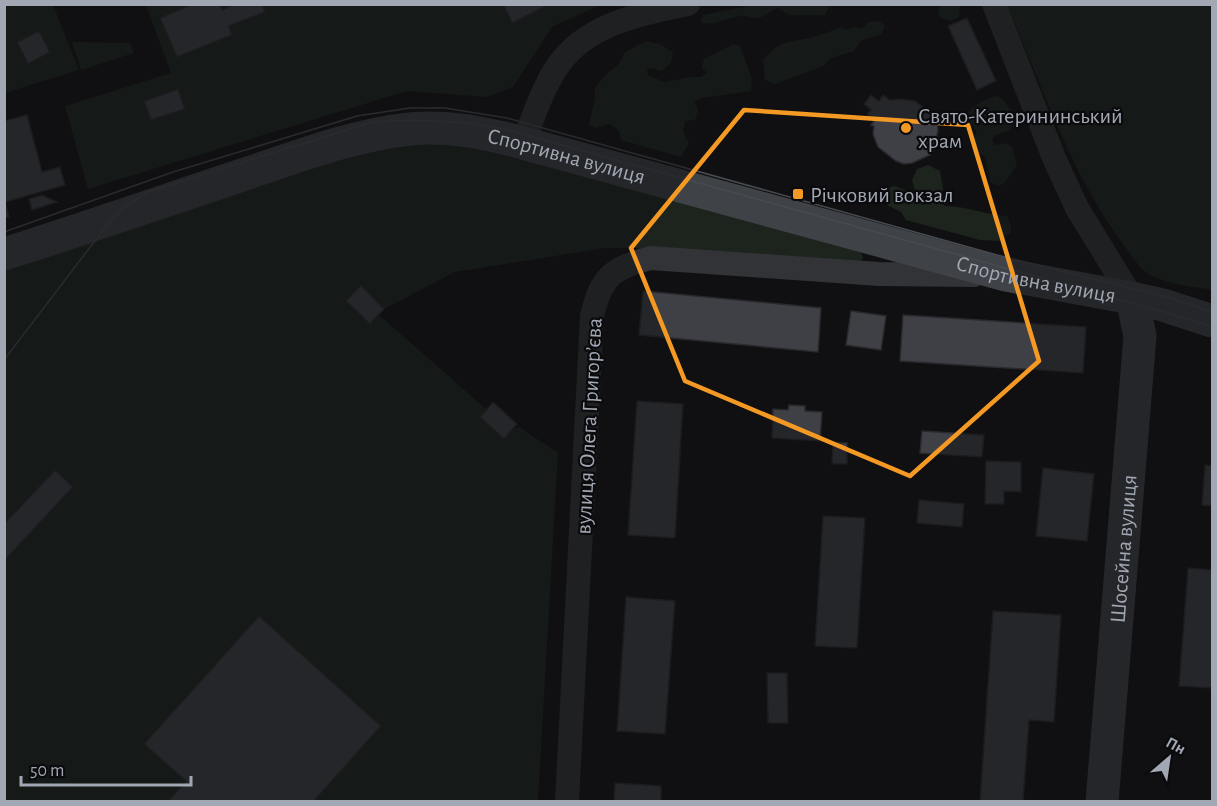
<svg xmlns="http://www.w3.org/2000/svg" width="1217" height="806" font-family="'Alegreya Sans',sans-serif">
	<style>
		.green { fill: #1c241d }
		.building { fill: #3f4045; stroke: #2a2a2e; stroke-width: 1.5 }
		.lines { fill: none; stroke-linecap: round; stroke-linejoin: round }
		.street { stroke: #313337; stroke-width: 24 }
		.secondary { stroke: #3f4247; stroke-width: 33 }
		.tram { stroke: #484b50; stroke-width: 1.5 }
		.marked { fill: none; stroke: #f59925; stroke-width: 4.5; stroke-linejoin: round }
		.poi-dot { fill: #f59925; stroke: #0b0b0d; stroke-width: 2 }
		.labels { text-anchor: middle; stroke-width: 4.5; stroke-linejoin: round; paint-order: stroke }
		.poi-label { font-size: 22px; fill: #a1a8b3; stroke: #0b0b0d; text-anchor: start }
		.street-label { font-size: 22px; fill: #a1a8b3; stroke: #0b0b0d }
	</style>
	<rect width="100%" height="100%" fill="#101012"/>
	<path class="green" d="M5 5H53L79 70 5 93Z
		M146 5H600L552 27 513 87 487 97 407 91 88 189 65 106 171 73Z
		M754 5V4L830 5 825 15H789L778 8C772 10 767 15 761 17 754 20 750 16 743 16 728 16 715 28 701 22L703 15Z
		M1007 5H1212V290C1193 286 1167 285 1150 275 1139 268 1131 255 1123 244 1070 173 1042 85 1007 5Z
		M940 6 960 5 959 17 951 21 941 18 938 12Z
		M879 21 885 26 881 34 861 41 854 51 831 58 824 66 775 84 765 80 763 60C781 39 784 44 809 38 820 36 831 31 841 27L847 30 856 27 862 29 868 22Z
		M646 41 660 44 673 52 671 63 662 71 653 68 647 69 648 75 664 82 692 77H701L707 73 702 68 704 59 733 44 740 46 752 79 751 91 702 98 694 101 698 110 695 120 685 121 683 132 689 143 681 157 621 140 619 131 610 124 595 128 589 124 595 98V88L606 74 618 65 625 52Z
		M72 42 130 43 134 53 81 70Z
		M998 96C1007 103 1011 110 1015 121L1009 131 995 135 992 141 995 145 1006 143 1012 147 1017 166 1005 182 999 186 990 182 985 157 974 149 972 140 977 132 966 116C973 105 985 98 998 96Z
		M442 137 861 251 863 259 857 264 633 248H605L455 272 384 309 379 315 486 409 493 402 517 424 513 430 519 427 558 453 538 801H5V265L346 153Z
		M928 165 940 171 943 188 940 200 945 206C967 206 987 215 1007 216L1011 226V233L1000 241 980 240 906 220 901 212 887 205 884 199 886 188 895 186 912 193 915 190 912 180 917 169Z"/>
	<path class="building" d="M193 4H220L222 10 235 4H262L265 12 229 26 232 35 177 57 160 18Z
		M503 4H550L512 23Z
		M967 18 996 81 977 90 948 26Z
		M39 31 50 52 28 64 17 42Z
		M178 89 185 109 151 120 144 101Z
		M871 95 879 101 883 95 890 100 902 99 915 101 936 117 938 130 934 150 930 155 912 163 904 164 896 161 878 147 873 134 874 126 871 125 874 121 867 114 871 110 864 104Z
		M27 115 42 172 60 167 65 185 5 202 9 217 4 218V121Z
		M42 195 57 202 32 210 29 199Z
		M361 285 384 309 370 324 346 301Z
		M643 291 821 308 818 352 639 335Z
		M851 311 886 316 881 350 846 345Z
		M903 315 1086 327 1083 373 900 361Z
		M637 401 683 404 675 538 628 535Z
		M493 402 517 424 504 439 480 417Z
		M789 405 805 406V411L822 412 820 441 772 438 773 409 788 410Z
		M922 431 984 435 982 457 920 453Z
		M833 443H847V464H832Z
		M986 461 1021 462V492L1004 491V504H985Z
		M1205 465 1212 466V506L1202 505Z
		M1043 468 1094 474 1087 541 1036 536Z
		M55 470 73 487 4 561V524Z
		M919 500 964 504 962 527 917 523Z
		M823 516 865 518 857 648 815 646Z
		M1188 568 1212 570V688L1179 686Z
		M626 597 675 601 665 734 617 731Z
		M993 611 1061 615 1054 722 1029 720 1023 802H980Z
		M259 616 381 726 313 802H167L186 781 144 744Z
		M767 673H787L788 723H768Z
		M615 783 661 786V802H614Z"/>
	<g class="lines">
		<path class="street" d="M994 4 1054 158 1077 208 1132 298
			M523 143C534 116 544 82 563 59 592 23 644 13 688 4
			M567 802 592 316C601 277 612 268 651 258L879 274 974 275"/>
		<g class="secondary">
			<path id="s1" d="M4 254C83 229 161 202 239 176 294 158 352 135 410 129 449 125 486 133 523 143L1006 275 1132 298 1163 305 1212 321"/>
			<path id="s2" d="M1102 802 1140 336 1132 298"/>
		</g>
		<path class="tram" d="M4 232 173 172 357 116 410 108H445L507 118 997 255 1170 298 1212 312
			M4 360 107 225 123 208 148 192 372 122C417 119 459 120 504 129L1168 313 1212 327"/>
	</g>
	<path d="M0 0H1217V806H0ZM744 110 968 125 1039 361 910 476 685 381 631 248Z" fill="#101012" fill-opacity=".55" fill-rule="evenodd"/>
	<path class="marked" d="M744 110 968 125 1039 361 910 476 685 381 631 248Z"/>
	<g class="poi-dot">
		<circle cx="906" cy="128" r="6"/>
		<rect x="792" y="188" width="12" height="12" rx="3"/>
	</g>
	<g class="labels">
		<g class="poi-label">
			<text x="918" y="123">Свято-Катерининський<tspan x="918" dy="25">храм</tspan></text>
			<text x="810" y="202">Річковий вокзал</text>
		</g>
		<g class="street-label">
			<text dy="8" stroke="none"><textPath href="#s1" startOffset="585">Спортивна вулиця</textPath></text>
			<text dy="8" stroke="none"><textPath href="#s1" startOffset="1071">Спортивна вулиця</textPath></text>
			<text transform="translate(588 426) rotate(-87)" y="8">вулиця Олега Григорʼєва</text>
			<text dy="8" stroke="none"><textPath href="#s2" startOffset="254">Шосейна вулиця</textPath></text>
		</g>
	</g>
	<rect width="1217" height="806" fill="none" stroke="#a1a8b3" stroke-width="12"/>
	<g transform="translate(1169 758) rotate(29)" stroke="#0b0b0d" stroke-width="4.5" paint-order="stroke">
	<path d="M0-4.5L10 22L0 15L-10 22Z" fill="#a1a8b3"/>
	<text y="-9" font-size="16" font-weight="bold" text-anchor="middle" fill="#a1a8b3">Пн</text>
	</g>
	<path d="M21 776v9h170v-9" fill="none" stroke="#a1a8b3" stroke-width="3"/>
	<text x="30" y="776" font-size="18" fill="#a1a8b3" stroke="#0b0b0d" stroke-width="4.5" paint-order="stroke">50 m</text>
</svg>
